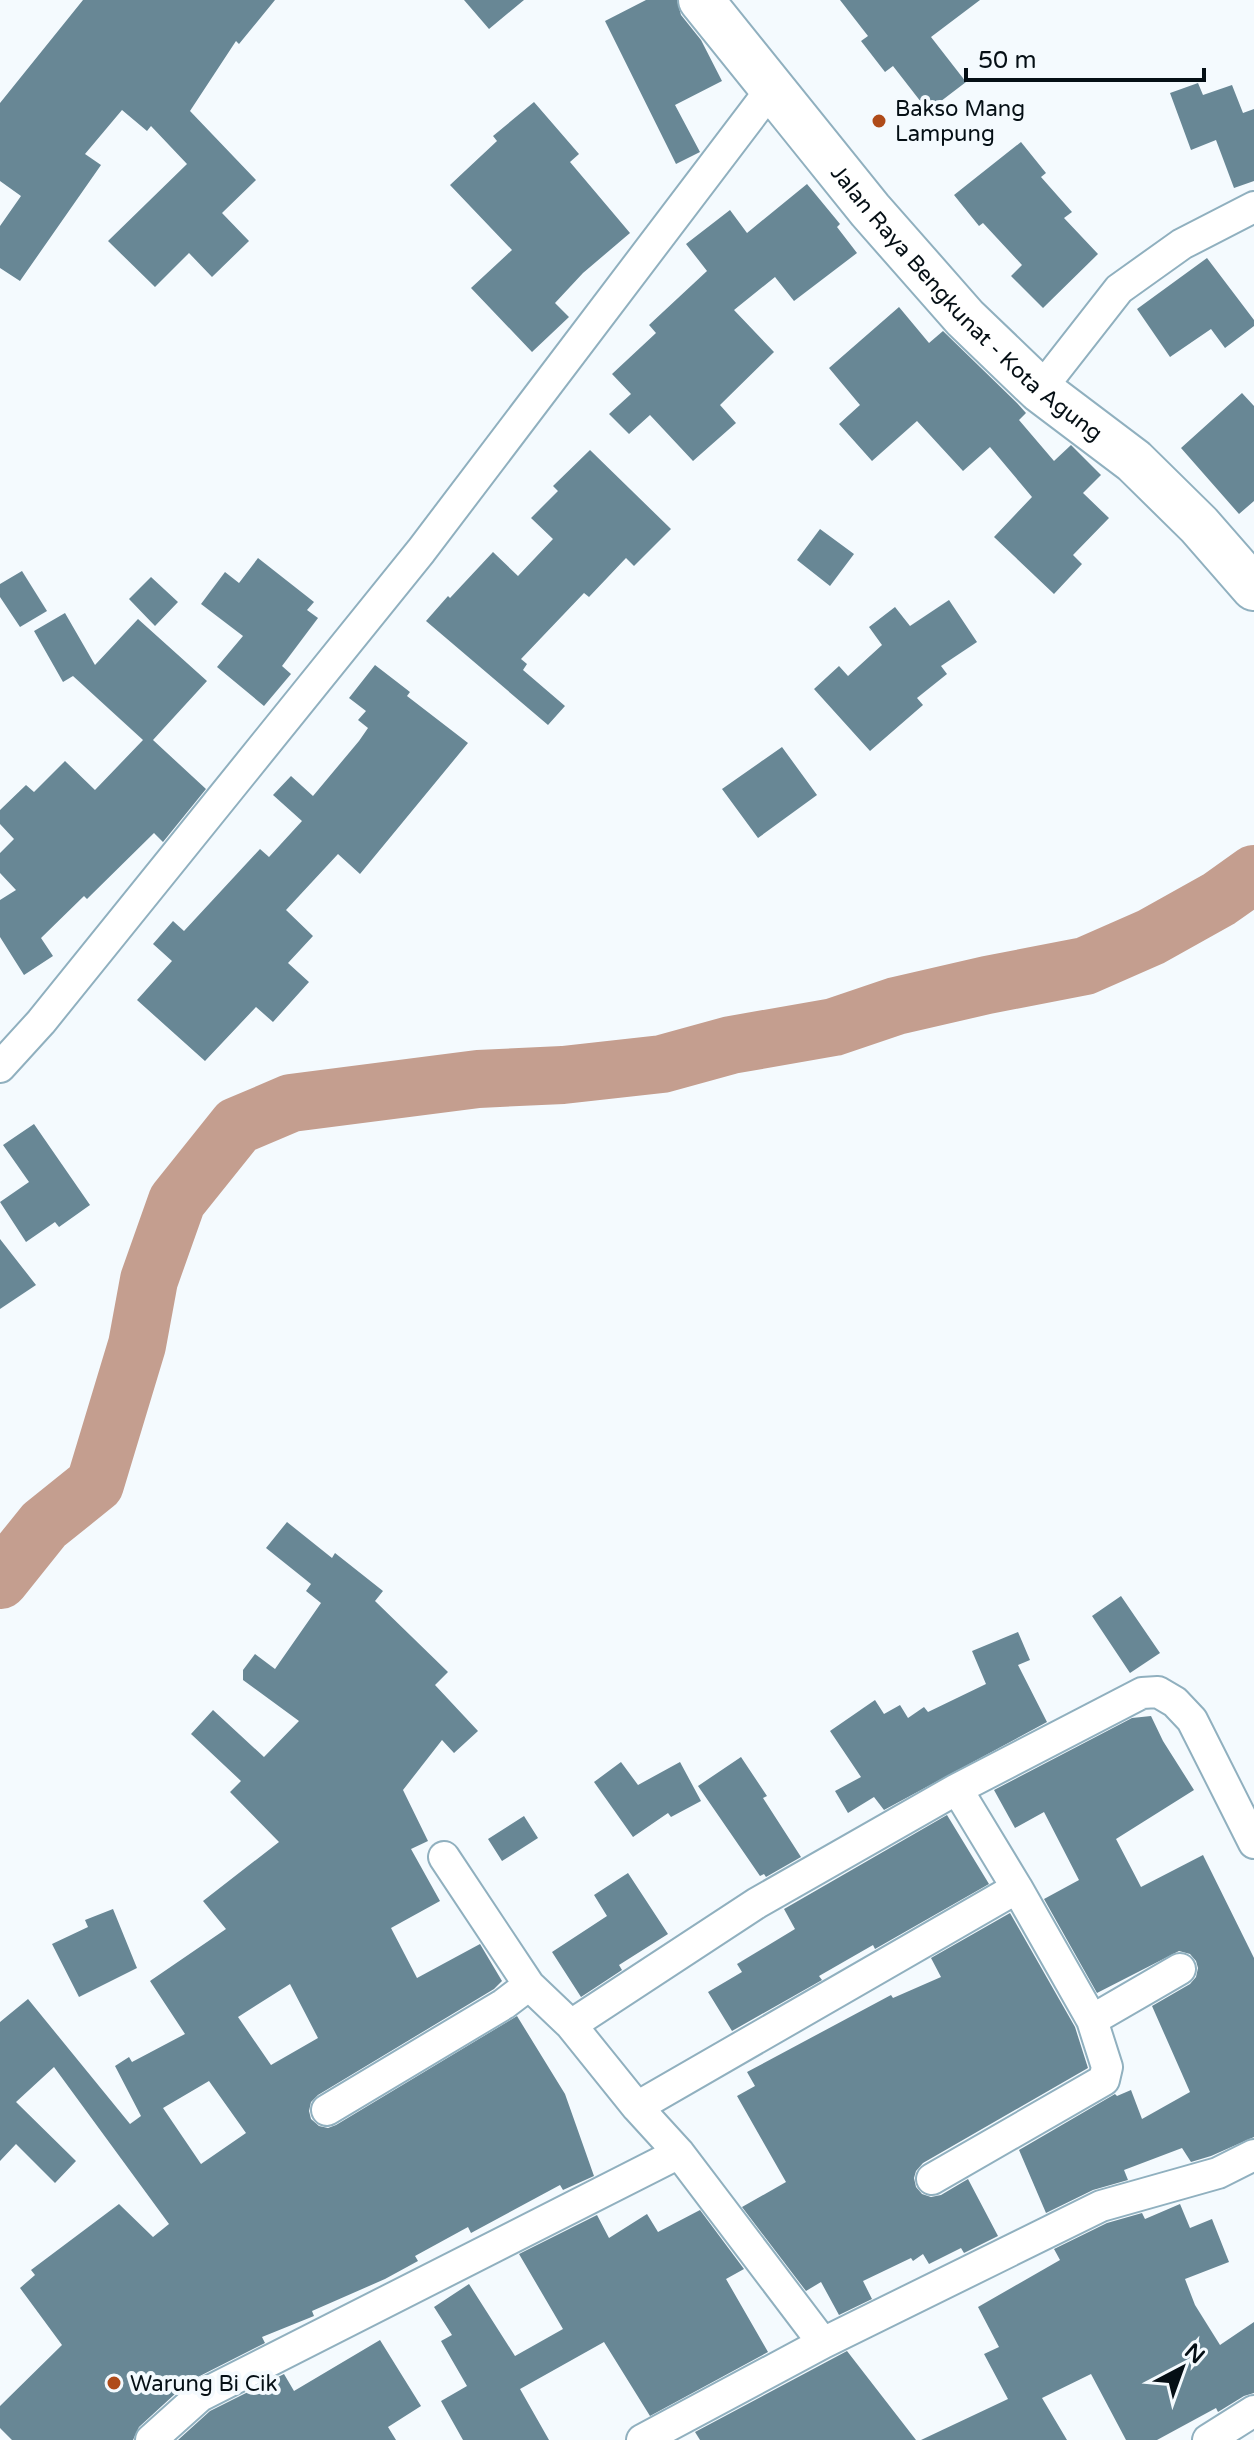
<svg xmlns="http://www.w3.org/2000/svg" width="1254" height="2440" font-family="'Varela Round',sans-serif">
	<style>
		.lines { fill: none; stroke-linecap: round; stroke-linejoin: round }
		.river { stroke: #c49e8f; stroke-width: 58 }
		.building { fill: #688795; fill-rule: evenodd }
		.minor-casing { stroke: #90b0bf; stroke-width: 34 }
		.trunk-casing { stroke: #90b0bf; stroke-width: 48 }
		.minor { stroke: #fff; stroke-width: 30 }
		.trunk { stroke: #fff; stroke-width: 44 }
		.poi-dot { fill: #af4b19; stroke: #f4fafe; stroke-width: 3 }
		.labels { text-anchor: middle; stroke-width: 8; stroke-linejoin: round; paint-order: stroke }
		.poi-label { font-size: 22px; fill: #050f15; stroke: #f4fafe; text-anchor: start }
		.street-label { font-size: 22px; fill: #050f15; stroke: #f4fafe }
	</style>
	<rect width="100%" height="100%" fill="#f4fafe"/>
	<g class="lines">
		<path class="river" d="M0 1580 44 1525 95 1484 137 1345 149 1280 177 1201 237 1126 291 1103 478 1079 563 1075 662 1064 731 1045 834 1027 896 1006 987 985 1085 966 1151 937 1219 899 1254 874"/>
	</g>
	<path class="building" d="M83 0H275L239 44 236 41 190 111 256 180 222 213 249 241 212 277 189 253 155 287 108 241 187 164 151 126 147 131 122 110 85 154 101 165 20 281 0 268V226L21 196 0 181V103Z
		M464 0H524L489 29Z
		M646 0H677L681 15 701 40 722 81 675 105 700 152 676 164 605 21Z
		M840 0H980L931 37 966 82 928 111 893 66 885 72 861 41 868 36Z
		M1198 83 1203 95 1232 85 1243 113 1254 109V181L1234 188 1216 140 1191 150 1170 93Z
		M534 102 579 154 570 162 630 233 583 273 555 303 569 317 532 352 471 288 512 250 450 185 497 141 493 136Z
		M1021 142 1046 173 1041 177 1072 212 1064 218 1098 254 1043 308 1011 276 1022 265 983 223 979 226 954 195Z
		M807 184 840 224 837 227 857 253 794 301 775 277 734 310 774 352 720 405 736 423 693 461 650 415 629 434 609 414 631 394 612 374 656 333 649 325 707 271 686 244 730 210 747 233Z
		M1207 258 1254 320V326L1225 348 1211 329 1170 357 1137 309Z
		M899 307 929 343 943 331 1017 403 1026 413 1019 420 1054 461 1071 445 1101 475 1083 493 1109 518 1073 555 1082 564 1054 594 994 537 1032 497 990 447 963 471 917 421 872 461 839 424 860 405 829 368Z
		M1242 393 1254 406V501L1239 514 1181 448Z
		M590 450 671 529 634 566 626 558 589 597 584 593 521 659 527 664 523 670 565 706 548 725 426 621 448 596 450 598 493 552 518 576 553 539 531 518 558 491 553 486Z
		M820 529 854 554 830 586 797 560Z
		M258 558 314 602 307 610 318 618 282 666 291 674 264 706 217 667 243 636 201 604 225 572 239 583Z
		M22 571 47 611 20 627 0 597V584Z
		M151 577 178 602 155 626 129 599Z
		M949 600 977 642 941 666 947 674 917 698 923 705 870 751 814 689 839 666 848 676 882 645 869 627 895 607 910 626Z
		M65 613 95 665 138 619 207 681 153 740 206 789 163 842 154 833 87 899 84 896 41 938 53 956 24 975 0 937V900L16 890 0 873V853L14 839 0 824V810L26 785 34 792 65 761 95 790 143 740 73 676 63 682 34 631Z
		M375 665 410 692 407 696 468 743 360 874 338 854 286 910 313 936 288 963 309 982 273 1022 256 1007 205 1061 137 1000 172 961 153 944 173 921 184 931 260 849 269 857 302 821 273 795 291 776 313 796 359 741 368 728 358 720 366 711 349 698Z
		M782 747 817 795 758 838 722 789Z
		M34 1124 90 1205 59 1227 55 1222 26 1242 0 1202 29 1182 3 1145Z
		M0 1239 36 1285 0 1309Z
		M287 1522 332 1558 335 1553 383 1591 375 1601 448 1672 435 1685 478 1731 454 1753 442 1740 403 1790 428 1841 411 1849 440 1901 391 1928 417 1978 480 1944 502 1981 494 1989 318 2095 311 2102 309 2111 311 2119 319 2126 328 2128 336 2125 517 2016 565 2094 594 2176 563 2190 560 2185 471 2233 468 2227 415 2256 418 2261 385 2279 312 2311 314 2316 262 2337 265 2343 188 2382 139 2427 133 2440H12L0 2428V2406L62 2345 20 2288 35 2275 31 2270 119 2204 153 2237 169 2224 54 2067 16 2102 76 2161 55 2183 16 2144 0 2161V2022L28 1999 130 2124 141 2116 115 2066 129 2057 132 2062 185 2034 150 1981 226 1929 203 1901 279 1842 230 1792 241 1781 191 1734 213 1710 264 1757 299 1721 243 1680V1670L255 1654 275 1669 321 1603 306 1591 311 1584 266 1548ZM290 1984 318 2038 271 2065 238 2017ZM209 2081 246 2133 201 2164 163 2108Z
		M1121 1596 1160 1653 1130 1673 1092 1616Z
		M1018 1632 1030 1660 1018 1665 1047 1722 884 1810 874 1797 848 1813 835 1791 861 1777 830 1731 875 1700 884 1714 900 1705 908 1718 924 1707 928 1712 986 1684 972 1651Z
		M1151 1716 1163 1741 1194 1790 1116 1839 1141 1887 1203 1855 1254 1958V2137L1211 2156 1191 2162 1182 2148 1124 2170 1128 2180 1093 2190 1046 2213 1019 2150 1115 2094 1117 2096 1131 2090 1142 2119 1190 2092 1152 2006 1190 1984 1196 1977 1198 1968 1196 1961 1190 1954 1179 1951 1097 1993 1044 1899 1079 1880 1044 1812 1015 1828 994 1790 1132 1718Z
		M741 1757 767 1796 763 1798 801 1857 766 1877 764 1874 760 1876 698 1786Z
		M621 1762 638 1785 680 1762 701 1801 671 1817 668 1813 633 1837 594 1782Z
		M947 1815 989 1884 875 1949 873 1945 819 1976 822 1980 732 2031 708 1992 742 1972 737 1964 795 1929 784 1909Z
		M524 1816 538 1838 502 1861 488 1839Z
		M628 1873 668 1934 619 1965 622 1970 581 1997 552 1952 607 1916 594 1895Z
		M113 1909 137 1968 79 1997 52 1944 88 1927 85 1920Z
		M1010 1913 1075 2027 1088 2068 923 2163 916 2171 914 2178 916 2187 922 2194 931 2197 941 2195 968 2179 998 2236 964 2253 961 2248 929 2264 923 2254 913 2261 911 2258 863 2281 872 2299 839 2315 821 2282 806 2291 742 2207 786 2182 737 2096 755 2086 747 2072 891 1995 893 1998 941 1977 931 1958Z
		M1180 2204 1190 2228 1212 2219 1229 2262 1185 2279 1195 2305 1220 2345 1254 2322V2393L1244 2396 1218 2412 1216 2408 1157 2440H1126L1091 2374 1042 2398 1067 2440H921L1008 2399 984 2354 999 2347 978 2307 1060 2260 1054 2249 1107 2223 1142 2213 1145 2219Z
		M700 2210 744 2269 726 2279 768 2352 650 2416 604 2342 520 2389 549 2440H463L441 2401 467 2386 441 2341 452 2335 434 2307 469 2284 515 2356 563 2329 519 2254 597 2215 609 2238 647 2214 658 2232Z
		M380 2340 421 2406 388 2427 396 2440H178L210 2411 284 2374 294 2391Z
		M847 2351 916 2440H700L695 2432Z"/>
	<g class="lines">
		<g class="minor-casing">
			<path id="minor" d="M1040 390 1119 289 1182 244 1254 207
				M0 1067 41 1022 421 551 772 88
				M444 1857 529 1985 571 2025 637 2107 679 2153 823 2343
				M1017 1888 1092 2020 1180 1969
				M571 2025 757 1903 957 1789 1142 1693 1158 1692 1175 1702 1192 1720 1254 1843
				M637 2107 1017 1888 957 1789
				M327 2110 504 2004 529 1985
				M932 2179 1104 2080 1107 2067 1092 2020
				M151 2440 200 2396 679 2153
				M642 2440 823 2343 1101 2206 1218 2173 1254 2155
				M1208 2440 1254 2411"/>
		</g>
		<g class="trunk-casing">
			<g id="trunk">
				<path id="s1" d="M701 0 870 210 965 318 1040 390 1134 461 1199 525 1254 588"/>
			</g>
		</g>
		<use href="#minor" class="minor"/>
		<use href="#trunk" class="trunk"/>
	</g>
	<g class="poi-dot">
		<circle cx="879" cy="121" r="8"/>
		<circle cx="114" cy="2383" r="8"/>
	</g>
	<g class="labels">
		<g class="poi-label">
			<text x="895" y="116">Bakso Mang<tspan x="895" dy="25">Lampung</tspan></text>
			<text x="130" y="2391">Warung Bi Cik</text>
		</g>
		<g class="street-label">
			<text dy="8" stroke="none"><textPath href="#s1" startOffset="404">Jalan Raya Bengkunat - Kota Agung</textPath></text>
		</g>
	</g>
	<g transform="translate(1182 2368) rotate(41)" stroke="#f4fafe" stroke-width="6" paint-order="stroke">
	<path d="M0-6L14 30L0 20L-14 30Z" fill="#050f15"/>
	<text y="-12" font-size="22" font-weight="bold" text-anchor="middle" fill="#050f15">N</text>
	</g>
	<path d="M966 68v12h238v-12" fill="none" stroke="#050f15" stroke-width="4"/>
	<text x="978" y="68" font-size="24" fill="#050f15" stroke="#f4fafe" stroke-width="6" paint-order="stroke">50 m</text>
</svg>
